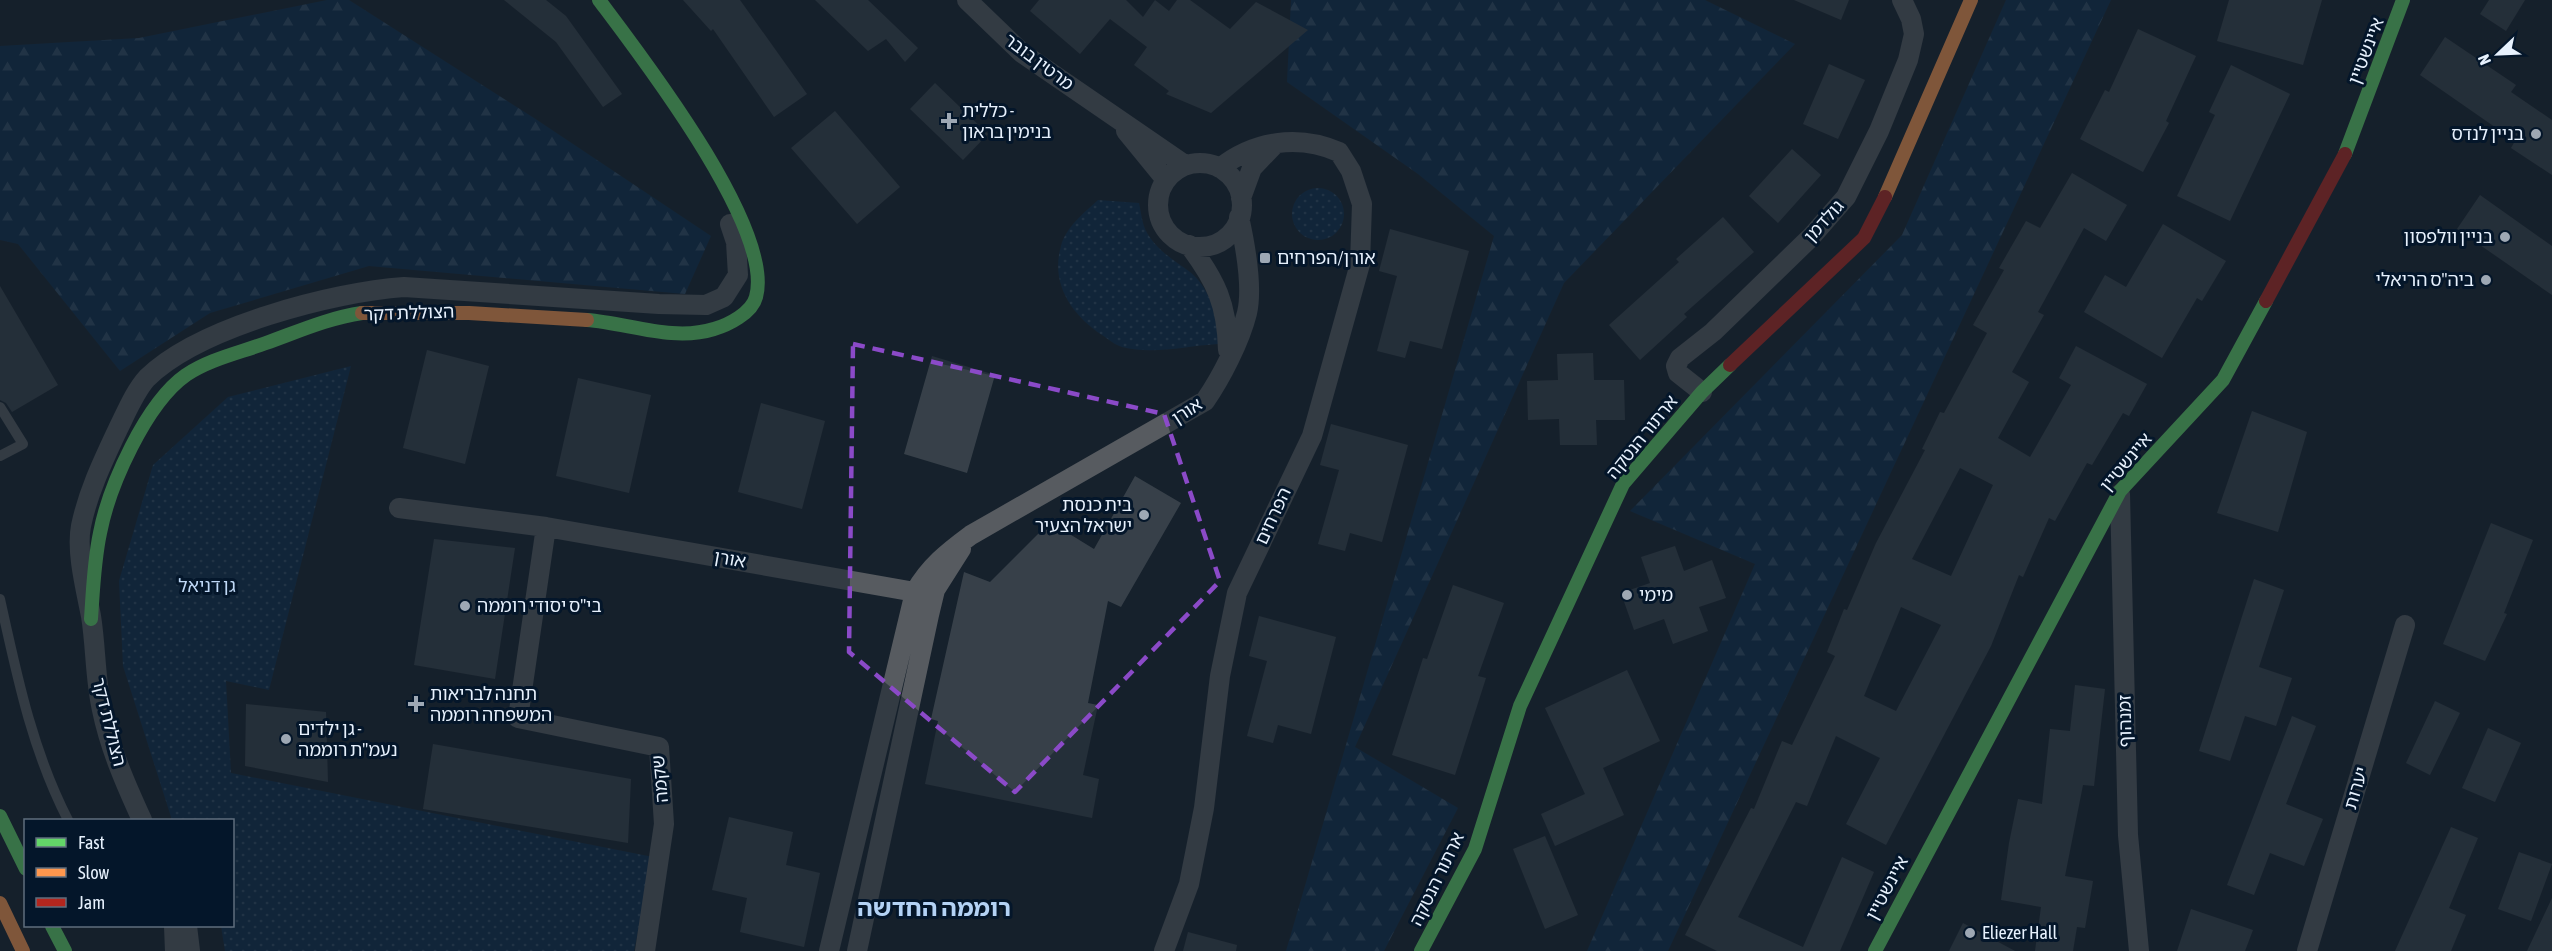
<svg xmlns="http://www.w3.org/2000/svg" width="2552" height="951" font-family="'Asap Condensed','Noto Sans Hebrew',sans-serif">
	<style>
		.forest { fill: url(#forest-firs) }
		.park { fill: url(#park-dots) }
		.building { fill: #374049; fill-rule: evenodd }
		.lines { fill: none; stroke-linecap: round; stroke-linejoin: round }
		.lane { stroke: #575b60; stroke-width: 10 }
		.street { stroke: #575b60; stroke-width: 20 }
		.fast { stroke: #63d668; stroke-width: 14 }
		.slow { stroke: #ff974d; stroke-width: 14 }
		.jam { stroke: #b3261e; stroke-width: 14 }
		.marked { fill: none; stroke: #8b4ac8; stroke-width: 4.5; stroke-dasharray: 12 8; stroke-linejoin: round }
		.poi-dot { fill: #9ea8b4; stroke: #04162a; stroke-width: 2 }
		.labels { text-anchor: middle; stroke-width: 6; stroke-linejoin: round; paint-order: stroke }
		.street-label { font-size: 18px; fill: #e7f1fd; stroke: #04162a }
		.poi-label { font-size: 18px; fill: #e7f1fd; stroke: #04162a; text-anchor: start }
		.park-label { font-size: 18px; fill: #bfd8f6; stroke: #04162a }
		.district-label { font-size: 24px; font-weight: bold; fill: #b3d2f5; stroke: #04162a }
	</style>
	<defs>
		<pattern id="forest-firs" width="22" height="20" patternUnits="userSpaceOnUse" patternTransform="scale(1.5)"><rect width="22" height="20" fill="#0c2b4a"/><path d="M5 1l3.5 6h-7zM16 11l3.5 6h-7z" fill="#2f4a65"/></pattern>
		<pattern id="park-dots" width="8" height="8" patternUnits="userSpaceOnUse" patternTransform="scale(1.5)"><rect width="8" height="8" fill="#0c2b4a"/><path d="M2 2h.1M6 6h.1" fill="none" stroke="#2f4a65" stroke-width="1.8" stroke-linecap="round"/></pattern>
	</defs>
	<rect width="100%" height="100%" fill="#16212c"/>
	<path class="forest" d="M327 0H349L534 118 711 236 685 294 369 266 210 313 120 371 18 244 0 240V46L139 38Z
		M1291 0H1705L1795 44 1564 283 1355 747 1458 808 1384 951H1286L1494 236 1418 174 1287 82Z
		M2006 0H2111L1668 951H1587L1755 564 1630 511 1902 235Z"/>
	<path class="park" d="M1292 214a26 26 0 1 1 52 0a26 26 0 1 1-52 0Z
		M1098 200 1139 203C1141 212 1142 223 1146 231 1156 250 1174 260 1190 272 1210 288 1220 320 1218 344 1185 346 1153 355 1122 347 1115 345 1108 339 1102 335 1072 315 1050 284 1061 246 1066 227 1084 213 1098 200Z
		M351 366 269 690 226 681 231 773 653 857 634 951H225L221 926H232V820H172L123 666 119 581 153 465 228 397Z"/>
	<path class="building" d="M504 0H546L566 16 622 94 603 107 556 42Z
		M683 0H740L807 94 774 117 713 29 711 31Z
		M815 0H868L918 48 905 62 886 39 868 51Z
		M1039 0H1126L1143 17 1155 0 1169 11 1177 0H1190L1230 29 1256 2 1308 30 1211 113 1166 94 1169 91 1134 65 1147 47 1110 19 1080 54 1030 11Z
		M1794 0H1849L1841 20Z
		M2229 0H2322L2303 65 2217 41Z
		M2489 0H2525L2506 31 2480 14Z
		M2138 29 2196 56 2166 121 2169 123 2143 172 2080 139 2105 90 2109 92Z
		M2445 37 2516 85 2511 92 2552 120V175L2511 148 2515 141 2420 75Z
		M1829 64 1865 80 1838 139 1803 124Z
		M2231 65 2290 94 2230 221 2177 196 2215 115 2209 112Z
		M935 83 988 134 963 160 910 109Z
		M835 111 900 187 857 224 791 148Z
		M1792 149 1821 175 1778 223 1749 196Z
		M2072 173 2127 205 2106 241 2084 228 2038 312 2044 315 2012 372 2029 382 1998 438 2030 457 2071 385 2059 378 2076 346 2147 384 2129 416 2123 413 2092 465 2087 463 2055 521 2049 518 2023 577 2019 575 1991 646 1886 845 1846 824 1880 758 1836 736 1807 806 1796 802 1738 917 1803 947 1842 857 1874 872 1840 951H1717L1685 935 1751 808 1754 809 1782 741 1792 745 1835 656 1827 652 1844 609 1847 610 1876 543 1925 450 1922 449 1940 412 1944 413 1987 333 1973 325 2004 270 1999 268 2026 221 2040 228ZM1960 468 1993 485 1951 576 1912 559ZM1901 607 1941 625 1896 711 1864 696Z
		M2480 195 2552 246V295L2457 229Z
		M1723 217 1754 252 1684 314 1687 317 1640 360 1609 325 1679 262 1676 259Z
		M2163 224 2226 261 2202 301 2197 298 2162 358 2084 312 2105 275 2126 287Z
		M1390 229 1469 251 1442 349 1410 341 1405 358 1377 351 1397 276 1379 271Z
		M0 286 58 385 12 412 6 403 0 400Z
		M427 350 489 366 465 464 403 448Z
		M1593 353 1594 380H1624L1625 420H1596L1597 445H1560L1559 419 1528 420 1527 381 1558 380 1557 354Z
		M932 356 995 375 967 473 904 454Z
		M578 378 651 395 629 493 556 476Z
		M761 403 825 421 802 509 738 492Z
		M2252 411 2307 432 2278 532 2217 513Z
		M1331 424 1408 445 1382 542 1350 533 1345 551 1318 544 1339 470 1320 465Z
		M1135 476 1181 503 1121 607 1108 601 1088 703 1098 705 1083 775 1099 779 1092 818 925 784 938 721 931 719 964 572 990 582 1050 522 1094 549Z
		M2491 523 2533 540 2504 613 2507 614 2485 661 2443 644Z
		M434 539 515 548 495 679 414 665Z
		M1675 546 1684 571 1712 560 1726 598 1699 607 1708 631 1673 644 1664 619 1634 630 1621 593 1650 583 1641 557Z
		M2254 579 2284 590 2259 667 2292 678 2276 726 2245 716 2230 761 2199 751Z
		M1453 585 1504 603 1478 676 1486 678 1455 775 1392 755 1423 658 1427 659Z
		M1259 616 1336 637 1311 734 1278 725 1273 743 1247 736 1267 661 1249 656Z
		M1627 670 1660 741 1603 768 1624 815 1555 846 1541 814 1585 794 1545 708Z
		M2075 685 2105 689 2094 786 2083 785 2065 876 2093 881 2085 928 2077 927 2073 951H2035L2041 907 2001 900 2009 843 2018 799 2042 804 2050 729 2070 731Z
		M2435 701 2460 713 2430 775 2406 763Z
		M246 704 326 712 328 782 245 766Z
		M2292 716 2316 726 2286 804 2323 819 2304 866 2270 853 2254 895 2227 885Z
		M2488 728 2521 743 2495 802 2462 788Z
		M433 744 631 779 628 843 423 809Z
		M729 817 793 832 786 865 820 873 804 947 740 932 747 898 712 890Z
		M2451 827 2478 838 2449 908 2466 915 2451 951H2395Z
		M1545 836 1578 915 1545 929 1513 849Z
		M2519 852 2552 864 2531 921 2498 909Z
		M2552 898V951H2527Z
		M2191 909 2253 930 2245 951H2177Z
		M1963 923 2015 951H1949Z
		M1188 932 1237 945 1236 951H1183Z"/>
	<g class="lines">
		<path class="lane" d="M0 407 23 444 0 456
			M0 599C17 676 32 750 68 820"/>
		<path class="street" d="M967 0 1022 53 1185 165
			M1126 131 1166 180
			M1158 205a42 42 0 1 1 84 0a42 42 0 1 1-84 0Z
			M1241 198 1252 168 1275 144
			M1189 245C1216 281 1227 304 1228 350
			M1702 392 1678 373 1676 366 1680 358 1713 332 1811 237 1846 197 1879 131 1908 60 1914 34 1911 19 1902 0
			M2120 494 2128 835 2139 951
			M399 508 546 527
			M142 820C126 785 110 749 102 710 95 679 96 647 91 616 86 590 76 552 81 526 88 492 103 461 118 429 126 413 135 391 147 378 199 327 333 292 404 287L659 304 706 305 724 297 738 275 736 242 730 224
			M174 926 175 951
			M187 926 190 951
			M645 951 664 824 659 747 518 718 546 527 915 592 922 600 929 615
			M829 951 915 592C929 567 948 552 971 535L1205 401C1221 378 1240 341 1247 313 1253 287 1245 244 1239 217
			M857 951 929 615 935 590 961 549
			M1164 951 1189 884 1204 808 1220 676 1237 593 1312 436 1360 264 1362 204 1351 171 1339 152C1298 134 1254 141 1220 168
			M2307 951 2405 625"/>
		<path class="fast" d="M2345 154 2403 0
			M587 320C628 323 673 342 714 329 728 325 752 313 756 297 775 229 641 56 599 0
			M91 619C93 590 94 561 100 533 109 486 146 403 186 375 210 359 239 353 266 343 297 332 328 318 362 313
			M0 816 26 869
			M52 926 65 951
			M1421 951 1475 849 1520 706 1623 484 1702 392 1730 365
			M1875 951 2120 491 2223 380 2266 301"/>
		<path class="slow" d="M1885 197 1971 0
			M362 313H469L587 320
			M0 903 23 951"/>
		<path class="jam" d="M2266 301 2345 154
			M1730 365 1864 238 1885 197"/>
	</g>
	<path d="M0 0H2552V951H0ZM853 344 1164 414 1220 581 1015 792 849 652Z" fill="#16212c" fill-opacity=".55" fill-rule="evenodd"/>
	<path class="marked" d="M853 344 1164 414 1220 581 1015 792 849 652Z"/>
	<g class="poi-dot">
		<path d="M946 112h6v6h6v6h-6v6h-6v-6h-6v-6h6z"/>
		<circle cx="2536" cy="134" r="6"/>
		<circle cx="2505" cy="237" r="6"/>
		<rect x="1259" y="252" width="12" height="12" rx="3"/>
		<circle cx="2486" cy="280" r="6"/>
		<circle cx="1144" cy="515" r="6"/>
		<circle cx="1627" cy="595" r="6"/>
		<circle cx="465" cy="606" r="6"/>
		<path d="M413 695h6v6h6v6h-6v6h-6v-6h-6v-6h6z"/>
		<circle cx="286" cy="739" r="6"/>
		<circle cx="1970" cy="933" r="6"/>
	</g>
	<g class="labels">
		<g class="street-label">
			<text transform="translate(2366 51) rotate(-69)" y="6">איינשטיין</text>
			<text transform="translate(1039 62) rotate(37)" y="6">מרטין בובר</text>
			<text transform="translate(1824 221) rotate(-48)" y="6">גולדמן</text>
			<text transform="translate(409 313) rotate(-2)" y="6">הצוללת דקר</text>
			<text transform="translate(1187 411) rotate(-33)" y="6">אורן</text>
			<text transform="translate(1642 437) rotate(-51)" y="6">ארתור הנטקה</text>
			<text transform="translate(2126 462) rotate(-50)" y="6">איינשטיין</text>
			<text transform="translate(1273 516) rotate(-65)" y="6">הפרחים</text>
			<text transform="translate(730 559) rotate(10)" y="6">אורן</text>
			<text transform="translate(2125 721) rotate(-91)" y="6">זמנהוף</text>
			<text transform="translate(109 722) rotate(76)" y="6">הצוללת דקר</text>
			<text transform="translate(660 779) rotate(-95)" y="6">שקמה</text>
			<text transform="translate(2356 788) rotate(-73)" y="6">יערות</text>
			<text transform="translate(1437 879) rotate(-64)" y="6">ארתור הנטקה</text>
			<text transform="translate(1887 888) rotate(-62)" y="6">איינשטיין</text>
		</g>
		<g class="poi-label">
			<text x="962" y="117">כללית -<tspan x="962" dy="21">בנימין בראון</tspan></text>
			<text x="2524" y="140" text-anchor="end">בניין לנדס</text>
			<text x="2493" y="243" text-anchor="end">בניין וולפסון</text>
			<text x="1277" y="264">אורן/הפרחים</text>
			<text x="2474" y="286" text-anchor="end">ביה"ס הריאלי</text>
			<text x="1132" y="511" text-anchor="end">בית כנסת<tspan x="1132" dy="21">ישראל הצעיר</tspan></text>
			<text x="1639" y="601">מימי</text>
			<text x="477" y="612">בי"ס יסודי רוממה</text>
			<text x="430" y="700">תחנה לבריאות<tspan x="430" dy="21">המשפחה רוממה</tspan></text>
			<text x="298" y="735">גן ילדים -<tspan x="298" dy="21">נעמ"ת רוממה</tspan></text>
			<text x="1982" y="939">Eliezer Hall</text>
		</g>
		<g class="park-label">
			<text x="207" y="592">גן דניאל</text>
		</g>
		<g class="district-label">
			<text x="934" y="916">רוממה החדשה</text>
		</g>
	</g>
	<rect x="24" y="819" width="210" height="108" fill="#04162a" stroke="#5f6e7e" stroke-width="1.5"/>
	<rect x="36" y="838" width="30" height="9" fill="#63d668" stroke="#5f6e7e" stroke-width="1.5"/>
	<text x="78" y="849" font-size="18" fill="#e7f1fd">Fast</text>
	<rect x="36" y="868" width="30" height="9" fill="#ff974d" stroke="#5f6e7e" stroke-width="1.5"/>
	<text x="78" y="879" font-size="18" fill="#e7f1fd">Slow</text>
	<rect x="36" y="898" width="30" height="9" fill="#b3261e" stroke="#5f6e7e" stroke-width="1.5"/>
	<text x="78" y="909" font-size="18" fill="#e7f1fd">Jam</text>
	<g transform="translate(2498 54) rotate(247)" stroke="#04162a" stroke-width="4.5" paint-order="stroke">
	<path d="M0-4.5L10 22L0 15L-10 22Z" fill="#e7f1fd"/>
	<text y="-9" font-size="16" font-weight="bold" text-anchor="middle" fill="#e7f1fd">N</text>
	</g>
</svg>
